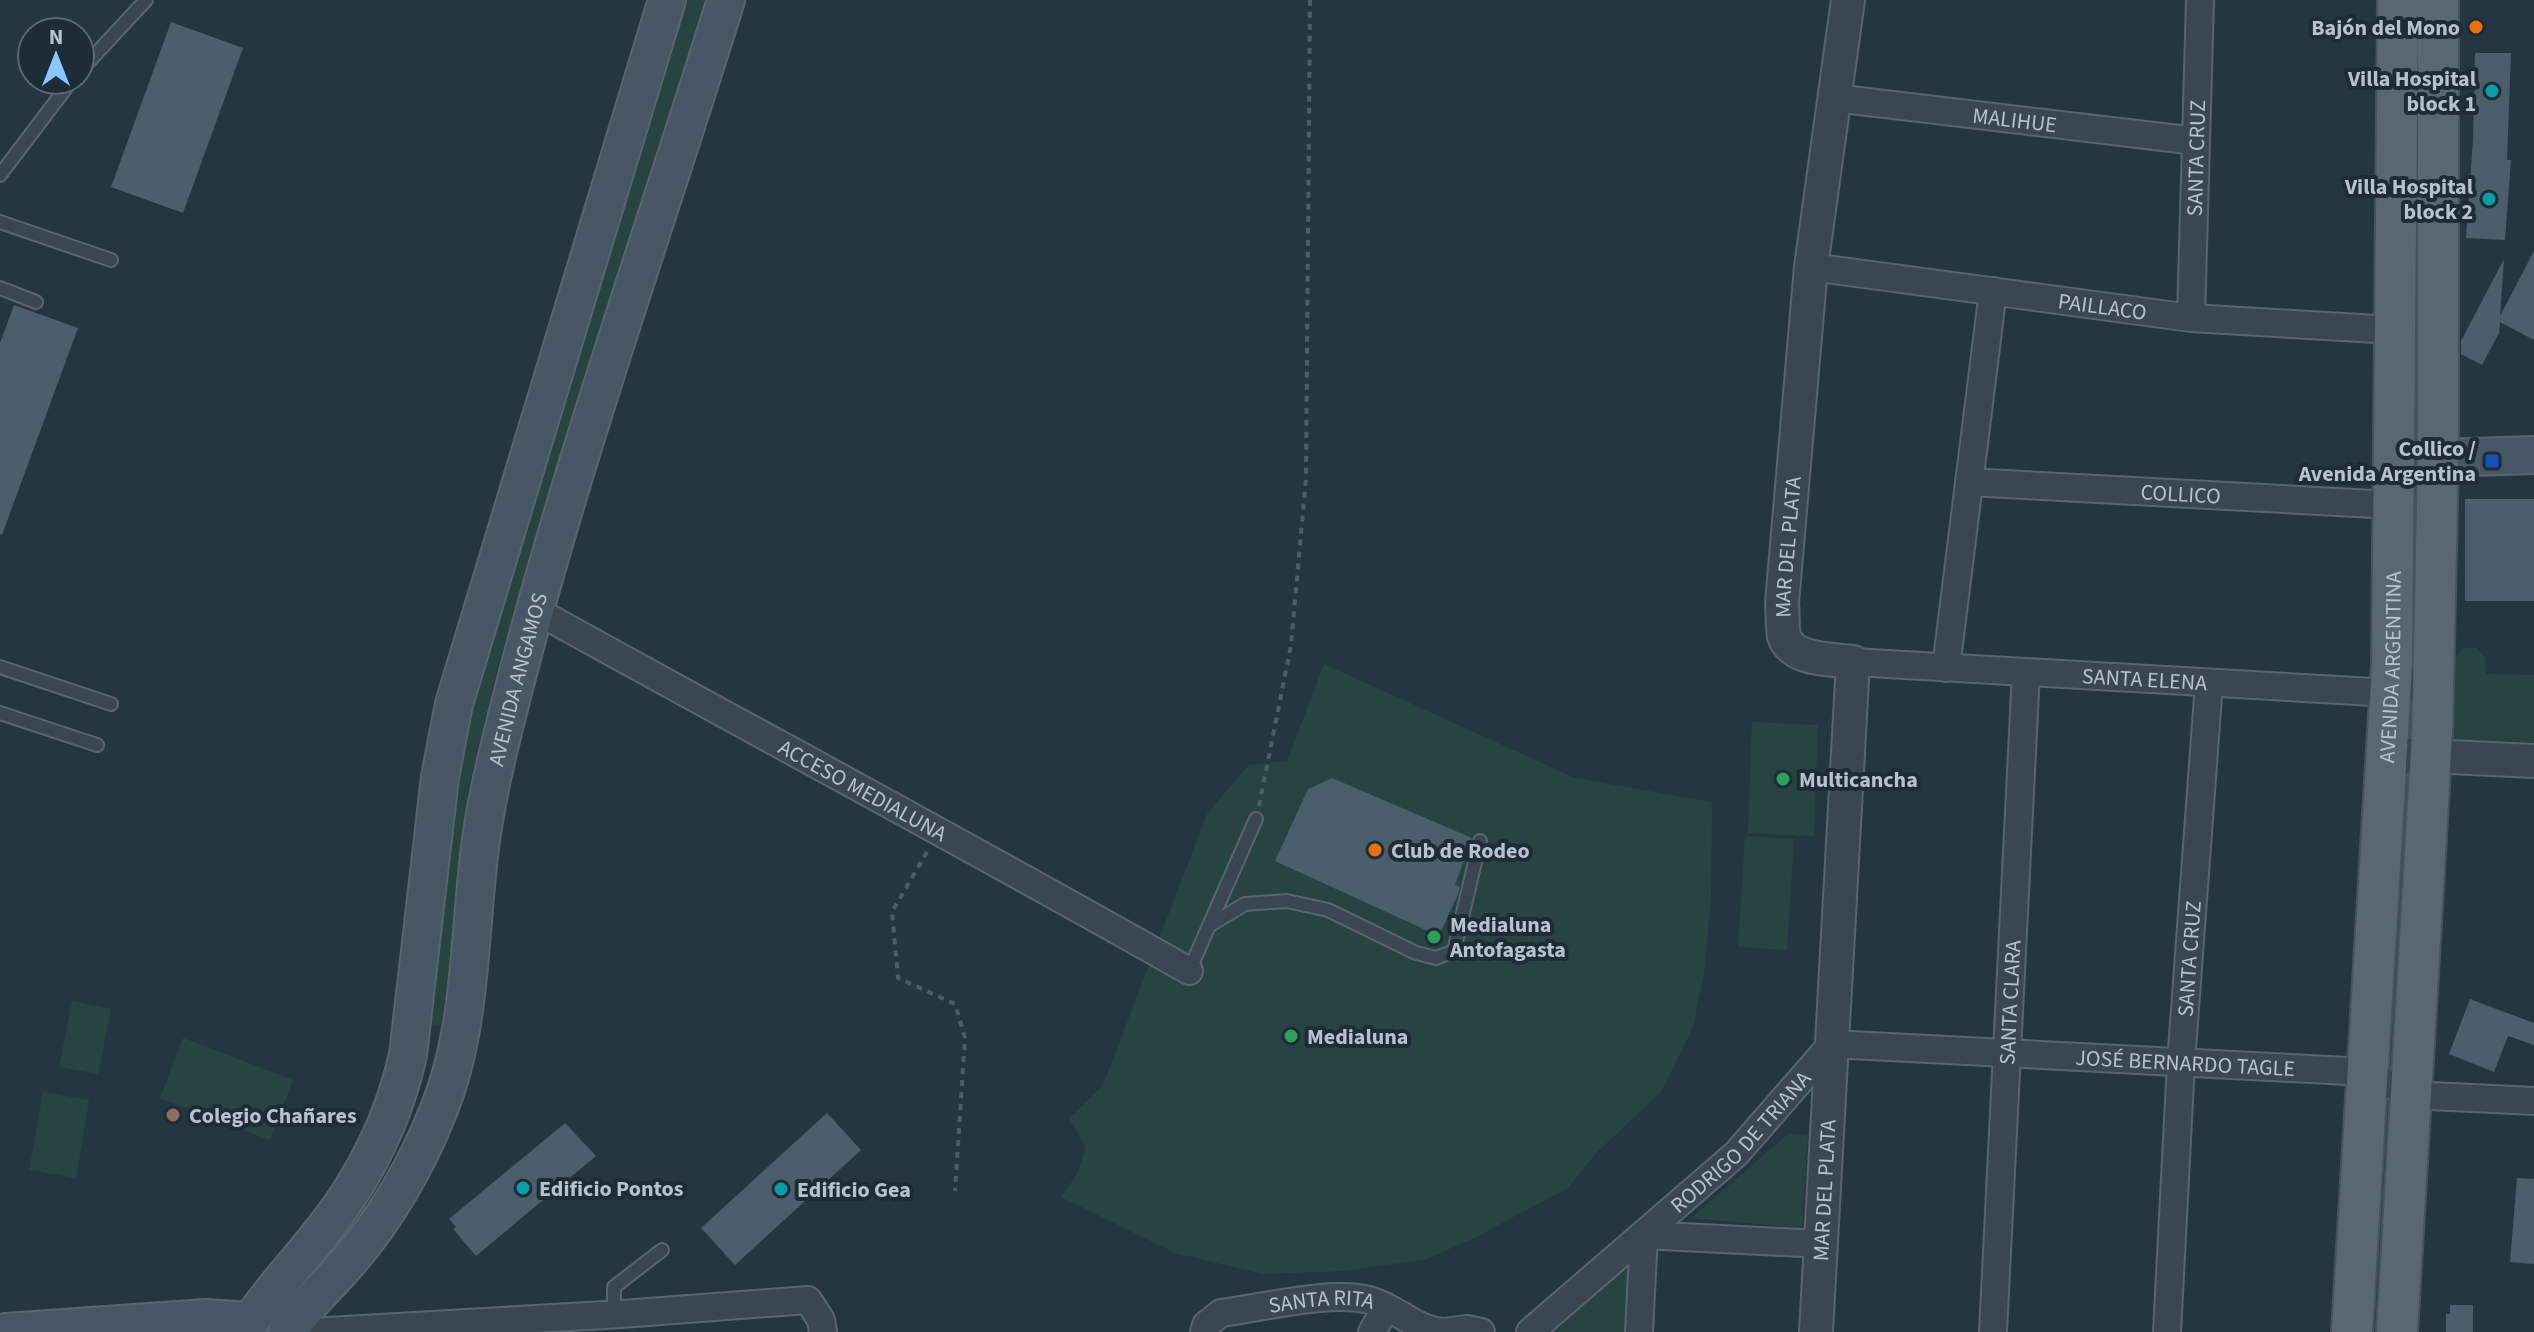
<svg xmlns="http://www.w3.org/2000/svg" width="2534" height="1332" font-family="'Source Sans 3',sans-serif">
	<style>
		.green { fill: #274443 }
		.building { fill: #4b5e6b }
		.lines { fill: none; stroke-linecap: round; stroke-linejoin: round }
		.service-casing { stroke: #58656f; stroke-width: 16 }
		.minor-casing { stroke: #58656f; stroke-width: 30 }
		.tertiary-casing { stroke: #58656f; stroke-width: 36 }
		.secondary-casing { stroke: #58656f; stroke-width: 40 }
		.primary-casing { stroke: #46535e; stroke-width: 44 }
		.path { stroke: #486160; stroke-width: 4; stroke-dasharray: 6 6; stroke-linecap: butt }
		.service { stroke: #3a4752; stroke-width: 12 }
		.minor { stroke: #3a4752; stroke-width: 26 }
		.tertiary { stroke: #3a4752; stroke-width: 32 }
		.secondary { stroke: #485765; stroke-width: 36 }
		.primary { stroke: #586772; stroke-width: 40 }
		.food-dot { fill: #e8710a; stroke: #1e2c38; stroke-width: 3 }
		.culture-dot { fill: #0f9aa8; stroke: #1e2c38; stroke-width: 3 }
		.transit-dot { fill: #1a4fb4; stroke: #1e2c38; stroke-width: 3 }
		.leisure-dot { fill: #2e9e5b; stroke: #1e2c38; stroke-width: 3 }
		.education-dot { fill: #8d6e63; stroke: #1e2c38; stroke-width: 3 }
		.labels { text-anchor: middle; stroke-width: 8; stroke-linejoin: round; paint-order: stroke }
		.poi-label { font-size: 22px; font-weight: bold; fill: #b7c2cc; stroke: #1e2c38; text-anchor: start }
		.street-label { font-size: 22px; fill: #b7c2cc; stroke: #1e2c38 }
	</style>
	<rect width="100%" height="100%" fill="#253643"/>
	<path class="green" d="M677 0H707L500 658 468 789 452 951 440 1026 419 1023 461 712Z
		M2463 648H2477L2485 658 2486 674 2534 675V743L2448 739 2454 658Z
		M1324 664 1575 778 1712 802 1711 901 1704 973 1693 1027 1661 1092 1595 1154 1568 1188 1474 1238 1427 1259 1343 1271 1263 1274 1175 1253 1061 1197 1077 1174 1086 1147 1069 1119 1103 1085 1207 814 1249 765 1287 761Z
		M1752 722 1818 725 1814 836 1748 833Z
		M2401 772 2414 773 2400 1033 2387 1032Z
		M1745 836 1794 839 1787 950 1738 947Z
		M72 1001 111 1009 98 1074 59 1067Z
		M183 1038 293 1080 270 1140 160 1098Z
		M43 1092 89 1100 76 1178 29 1170Z
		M2386 1097 2389 1105 2376 1332H2363Z
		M1789 1133 1808 1136 1802 1228 1691 1218Z
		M1634 1259 1628 1332H1554Z"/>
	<path class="building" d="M171 22 243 48 183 213 111 187Z
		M2475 53H2511L2507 160H2511L2505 240 2466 238 2473 140Z
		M2534 251V340L2500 322 2499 333 2482 365 2461 354V341L2504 259 2500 316Z
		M14 305 78 328 2 535 0 534V343Z
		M2465 499H2534V601H2465Z
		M1332 778 1472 838 1455 885 1460 887 1458 894 1439 936 1275 861 1308 789Z
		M2470 999 2534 1023V1045L2508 1036 2494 1072 2449 1054Z
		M827 1113 861 1150 735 1265 701 1228Z
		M565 1123 596 1156 476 1256 453 1229 456 1227 449 1219Z
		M2517 1178 2534 1179V1264L2510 1262Z
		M2450 1305H2473V1332H2446V1314H2450Z"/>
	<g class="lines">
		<g class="service-casing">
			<path id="service" d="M80 71 146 0
				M0 175 72 80
				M0 222 111 260
				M0 288 36 302
				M0 667 111 704
				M0 713 97 745
				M1212 924 1245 904 1287 901 1328 910 1416 953 1436 958 1454 951 1480 841
				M1189 971 1256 819
				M614 1315V1287L662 1250"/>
		</g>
		<g class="minor-casing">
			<g id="minor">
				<path id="s1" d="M1834 98 2196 141"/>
				<path id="s2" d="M1811 267 2191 318 2393 330"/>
				<path id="s3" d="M2191 318 2200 0"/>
				<path id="s4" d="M1969 482 2392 505"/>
				<path id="s5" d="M535 610C753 731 973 848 1189 971"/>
				<path id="s6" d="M1853 662 2391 693 2410 687 2433 674"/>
				<path d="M1946 668 1993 291"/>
				<path d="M310 1332 622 1314 808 1300 821 1320 823 1332"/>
				<path id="s7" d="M1204 1332 1206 1325 1221 1313C1261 1308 1331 1290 1369 1300 1396 1307 1415 1330 1443 1332"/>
				<path d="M1372 1332 1386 1307"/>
				<path d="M1444 1332 1467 1329 1481 1332"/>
				<path id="s8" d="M1530 1332 1736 1154 1832 1044 2367 1072 2410 1095 2534 1101"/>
				<path d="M1639 1332 1644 1235 1821 1244"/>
				<path id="s9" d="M1993 1332 2026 672"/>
				<path id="s10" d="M2167 1332 2181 1063 2209 683"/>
			</g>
		</g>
		<g class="tertiary-casing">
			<g id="tertiary">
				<path d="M2386 768 2407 755 2534 761"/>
				<path id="s11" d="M1816 1332 1853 662C1832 659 1792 661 1784 636 1782 626 1783 613 1782 603L1811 267 1848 0"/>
			</g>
		</g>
		<g class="secondary-casing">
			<g id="secondary">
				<path d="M2438 458 2534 455"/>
				<path d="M6 1332 206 1318 250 1321"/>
				<path d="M243 1332C274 1284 317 1244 348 1196 376 1153 397 1104 408 1055L440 777 454 704 667 0"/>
				<path id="s12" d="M287 1332C304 1306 328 1286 348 1262 386 1219 418 1163 439 1109 471 1030 469 940 479 856 483 819 491 781 500 744 561 492 649 247 726 0"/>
			</g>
		</g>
		<g class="primary-casing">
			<g id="primary">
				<path id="s13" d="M2352 1332 2392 665 2398 0"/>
				<path d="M2397 1332 2432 734 2438 458V0"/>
			</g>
		</g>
		<path class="path" d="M1259 806 1291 645 1306 478 1310 0
			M927 852 892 912 898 978 955 1004 965 1038 955 1191"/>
		<use href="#service" class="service"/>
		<use href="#minor" class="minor"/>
		<use href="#tertiary" class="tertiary"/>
		<use href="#secondary" class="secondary"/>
		<use href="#primary" class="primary"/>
	</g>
	<g class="food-dot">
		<circle cx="2476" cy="27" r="8"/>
		<circle cx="1375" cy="850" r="8"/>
	</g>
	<g class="culture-dot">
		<circle cx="2492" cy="91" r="8"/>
		<circle cx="2489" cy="199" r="8"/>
		<circle cx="523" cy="1188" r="8"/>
		<circle cx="781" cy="1189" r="8"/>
	</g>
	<rect class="transit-dot" x="2484" y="453" width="16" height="16" rx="4"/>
	<g class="leisure-dot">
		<circle cx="1783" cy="779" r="8"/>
		<circle cx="1434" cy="937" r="8"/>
		<circle cx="1291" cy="1036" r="8"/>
	</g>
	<circle class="education-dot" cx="173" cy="1115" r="8"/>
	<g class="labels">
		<g class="poi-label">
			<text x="2460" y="35" text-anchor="end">Bajón del Mono</text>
			<text x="2476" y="86" text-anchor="end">Villa Hospital<tspan x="2476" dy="25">block 1</tspan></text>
			<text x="2473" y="194" text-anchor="end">Villa Hospital<tspan x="2473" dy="25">block 2</tspan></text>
			<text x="2476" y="456" text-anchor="end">Collico /<tspan x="2476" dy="25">Avenida Argentina</tspan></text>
			<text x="1799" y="787">Multicancha</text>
			<text x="1391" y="858">Club de Rodeo</text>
			<text x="1450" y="932">Medialuna<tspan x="1450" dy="25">Antofagasta</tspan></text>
			<text x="1307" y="1044">Medialuna</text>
			<text x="189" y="1123">Colegio Chañares</text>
			<text x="539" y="1196">Edificio Pontos</text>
			<text x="797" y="1197">Edificio Gea</text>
		</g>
		<g class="street-label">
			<text dy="8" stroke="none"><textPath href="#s1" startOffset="182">MALIHUE</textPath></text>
			<text dy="8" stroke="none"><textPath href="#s3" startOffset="160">SANTA CRUZ</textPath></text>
			<text dy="8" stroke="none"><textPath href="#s2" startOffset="294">PAILLACO</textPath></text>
			<text dy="8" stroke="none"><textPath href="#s4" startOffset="212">COLLICO</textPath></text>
			<text dy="8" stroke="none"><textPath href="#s11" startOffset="838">MAR DEL PLATA</textPath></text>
			<text dy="8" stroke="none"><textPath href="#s13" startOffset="666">AVENIDA ARGENTINA</textPath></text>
			<text dy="8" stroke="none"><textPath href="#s12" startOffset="710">AVENIDA ANGAMOS</textPath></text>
			<text dy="8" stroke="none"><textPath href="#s6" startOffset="292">SANTA ELENA</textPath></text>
			<text dy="8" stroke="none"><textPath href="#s5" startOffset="374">ACCESO MEDIALUNA</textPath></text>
			<text dy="8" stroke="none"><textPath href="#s10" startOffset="374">SANTA CRUZ</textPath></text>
			<text dy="8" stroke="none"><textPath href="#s9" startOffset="330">SANTA CLARA</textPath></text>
			<text dy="8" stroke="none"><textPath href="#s8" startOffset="772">JOSÉ BERNARDO TAGLE</textPath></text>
			<text dy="8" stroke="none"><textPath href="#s8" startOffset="284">RODRIGO DE TRIANA</textPath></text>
			<text dy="8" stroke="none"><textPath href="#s11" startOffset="142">MAR DEL PLATA</textPath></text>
			<text dy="8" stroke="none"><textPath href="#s7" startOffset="128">SANTA RITA</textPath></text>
		</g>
	</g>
	<g transform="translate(56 56)"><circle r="38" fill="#1e2c38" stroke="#5b6873" stroke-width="2"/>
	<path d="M0-6L14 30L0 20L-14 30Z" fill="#8cc7fc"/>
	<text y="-12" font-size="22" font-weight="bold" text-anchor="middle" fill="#b7c2cc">N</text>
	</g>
</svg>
